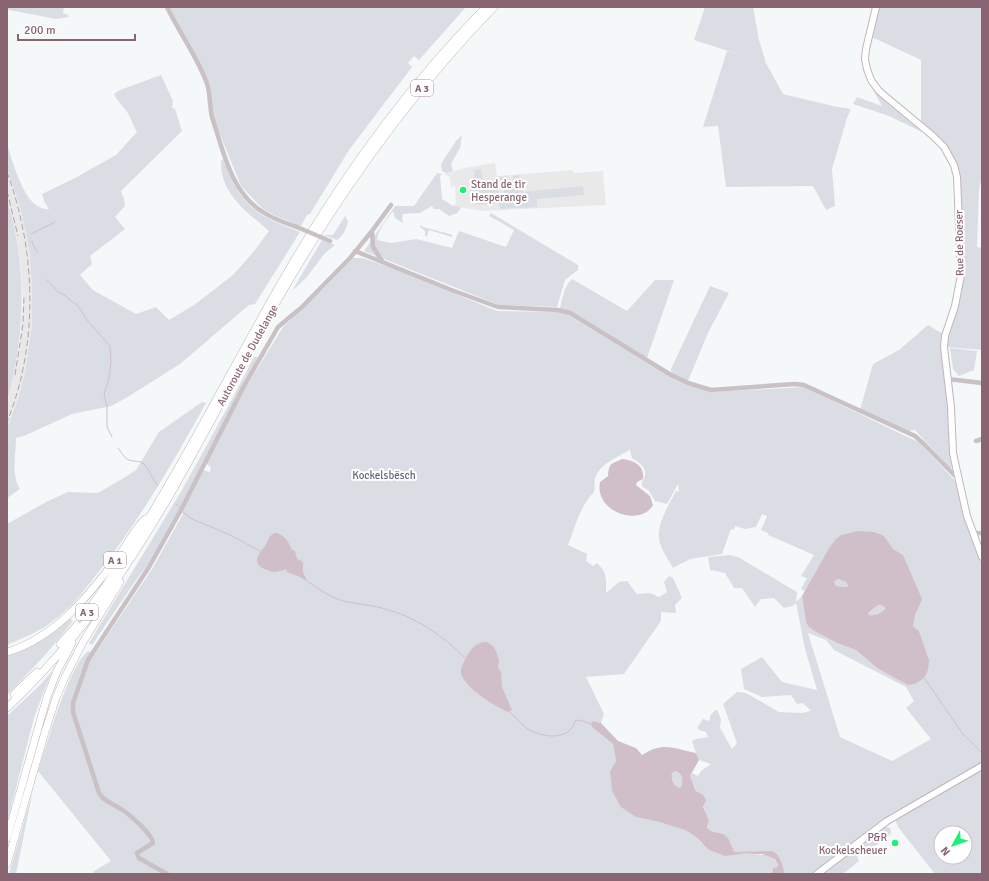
<svg xmlns="http://www.w3.org/2000/svg" width="989" height="881" font-family="Signika,sans-serif">
	<style>
		.built { fill: #e9e9e9 }
		.green { fill: #dbdde5; fill-rule: evenodd }
		.water { fill: #d0bfc8; fill-rule: evenodd }
		.lines { fill: none; stroke-linecap: round; stroke-linejoin: round }
		.stream { stroke: #d0bfc8; stroke-width: 1 }
		.major-casing { stroke: #c0b6ba; stroke-width: 8 }
		.highway-casing { stroke: #beb6b9; stroke-width: 8 }
		.minor { stroke: #cac1c4; stroke-width: 4.5 }
		.major { stroke: #fff; stroke-width: 6 }
		.highway { stroke: #fff; stroke-width: 7 }
		.rail { stroke: #b1a4a9; stroke-width: 1; stroke-dasharray: 6 3; stroke-linecap: butt }
		.minor-bridge { stroke: #cac1c4; stroke-width: 4.5 }
		.poi-dot { fill: #1ef077; stroke: #fff; stroke-width: 1.5 }
		.labels { text-anchor: middle; stroke-width: 4; stroke-linejoin: round; paint-order: stroke }
		.shield { fill: #fff; stroke: #ac939c; stroke-width: 1 }
		.shield-label { font-size: 10px; font-weight: bold; fill: #896572 }
		.poi-label { font-size: 11px; fill: #896572; stroke: #fff; text-anchor: start }
		.street-label { font-size: 11px; fill: #896572; stroke: #fff }
		.park-label { font-size: 11px; fill: #65657f; stroke: #fff }
	</style>
	<rect width="100%" height="100%" fill="#f5f8f8"/>
	<path class="built" d="M495 163 497 176 573 170 574 173 603 171 606 205 483 211 453 206 456 203 455 185 451 188 450 177 444 174 464 168Z
		M7 168 21 210 30 255 32 290V326L25 372 19 396 7 429V401L19 348 21 326 23 301 21 271 16 238 7 200Z"/>
	<path class="green" d="M7 7H64L63 13 68 15 69 17 56 19 9 10 7 9Z
		M167 7H466L419 60 414 56 408 63 412 67 349 150 310 214 307 215 301 226 276 216 265 210 260 206 241 186 210 110 207 82Z
		M705 7H753L759 40 766 63 783 94 833 106 851 109 847 118 832 169 835 206 826 210 813 186 726 187 718 126 703 127 727 51 744 56 694 40Z
		M879 7H982V177L979 189 977 247 982 248V350L945 347 959 291 958 177 944 146 876 85 871 75 879 86 921 122V60L872 37Z
		M161 75 173 101 172 108 175 109 182 131 121 191 124 199 125 206 115 217 125 229 90 256 92 264 80 275 93 290 136 314 156 307 169 320 194 305 233 275 255 250 269 231C247 212 220 194 221 161L223 159C241 207 255 214 300 232L255 304 249 305 180 364 126 398 111 406 72 414 24 436 16 438C16 453 11 476 20 489L7 498V429L19 396 25 372 32 326V290L30 255 21 210 7 168V144C13 162 25 212 49 209L44 201 42 194 75 178 116 155 137 132C133 126 131 117 127 112 123 106 117 101 114 94L120 90Z
		M872 88 881 97 922 132 889 116 853 104 857 97 882 106Z
		M462 135 460 148 451 164 453 171 446 173 442 171 441 164 456 141Z
		M481 169 483 181 497 180 498 177 507 176 509 183H513V176L519 175 523 192 583 186 584 195 537 199V207L500 209 499 203 476 205 475 197H472L471 182H475L474 170ZM497 180H503L504 193 499 194Z
		M437 173 442 174 440 176 442 199 453 206 461 207C458 214 455 214 449 216L439 209H434L432 206 420 213 403 214 402 219 403 223 395 218 393 211C386 221 378 229 377 240L391 243 416 239 452 248 459 231 506 247 514 230 489 216 491 213 578 265V270L565 280 557 307 499 305 364 251 395 206H414Z
		M7 200C27 267 26 333 7 401Z
		M345 216 348 221C346 229 344 235 337 240L324 235H333Z
		M422 225 423 227 450 234 452 235V237L429 230 427 236H425V231L420 227Z
		M322 240 335 245 325 253 306 278 292 291Z
		M353 258H362L392 268 497 311 560 312 568 315 670 377 687 385 711 392 804 387 920 443 958 484 976 547 982 562V762L885 819 812 874H785L780 859 757 852H735C731 847 731 841 727 837 722 831 713 835 707 826L709 820 690 776 692 773 698 776 701 771 711 764 699 760 696 753 692 741 696 739 708 737 706 732 699 730 697 728 703 719 710 721V716L715 710H717L721 719 720 728 732 749 737 743 723 704 737 692 746 693 779 712 802 713 811 711 803 703 797 704 791 695 762 697 744 689 741 669 762 657 782 682 817 690 805 649 796 603 793 606 784 608 774 598 761 599 755 607 742 588H734L725 573 710 570 708 557 729 555 738 557 797 592 796 602 802 596 806 622 816 632 837 643 856 650 877 668 928 660 919 631 913 626 915 616 917 613 903 555 892 549 884 536 857 531 841 535 829 548 805 591 801 589 807 578 801 576 814 555 768 535V533L761 530 767 516 762 514 756 527 745 529 735 526 734 530 731 529 722 554 690 559 673 568C669 561 660 548 659 539 657 523 669 505 676 491L679 492 678 484 667 504 655 501 649 491 642 486V482C650 471 642 464 632 458L630 450H629C617 458 599 464 595 479 594 483 595 488 594 492 580 506 575 527 568 545L587 554 586 561 593 566 597 563C608 573 606 580 606 593L619 582 627 581 637 594 650 593 659 597 667 592 664 582 669 576 673 578 682 598 675 605 676 613 661 612V621L624 674 586 677 604 714 601 723 593 721V728L613 744 616 761 610 771 636 817 659 822 685 830 696 837 701 843 741 854C746 852 748 854 754 854 763 855 772 855 778 863L777 867 773 868 772 874H93L94 871 111 861 38 771C47 744 68 667 88 651L95 654 152 569 183 514 182 512 202 470 210 472 211 467 205 463 245 389 283 327 324 288ZM808 633 826 640 834 650 906 687 914 701 906 708 931 739 892 761 840 737Z
		M572 279 627 311 655 280H674L647 358 560 309C562 299 564 286 572 279Z
		M710 286 729 293 708 333 688 381 672 375 671 369Z
		M928 325 943 334 949 400 952 468H950L915 430 909 431 860 410 873 364 899 350Z
		M950 348 977 351 974 370 959 376 953 369Z
		M254 357H258L193 485 149 563 134 583 92 645 89 643 182 490 230 403Z
		M202 402 206 403C174 461 141 518 100 570 86 588 72 608 53 621 39 632 23 638 7 645V524L48 501 68 492 98 493 127 476 136 470 159 432Z
		M838 579 846 582 848 586 847 587 836 586 834 582Z
		M878 605 884 606 885 609C881 613 875 616 869 615L868 613Z
		M70 618 73 621 46 654 7 695V655L40 641Z
		M53 670 45 688 34 718 7 823V716L41 684Z
		M982 768V874H935L898 827 895 819ZM941 833H965V857H941Z
		M675 771C682 773 684 780 681 787L679 788C673 785 671 779 672 773Z
		M33 790 16 874H9Z
		M885 826 890 828 891 832 890 835 868 851 865 852 860 849 859 846Z
		M852 851 856 854 859 861 843 874H822Z"/>
	<path class="water" d="M622 459C633 460 645 465 643 479L637 482 636 485 650 496 653 505C641 527 594 513 600 482L608 476C609 463 611 464 622 459Z
		M857 531 874 532 884 536 893 549 903 555 922 599 915 616 913 626 919 631 929 660 928 670 924 678 915 684 908 685 877 668 856 650 837 643 816 632 809 627 806 622 802 596 829 548 836 539 841 535ZM838 579 846 582 848 586 847 587 836 586 834 582ZM878 605 884 606 885 609C881 613 875 616 869 615L868 613Z
		M274 533H277C284 536 289 541 291 549L295 551 297 559 302 561 303 563V572L307 581 300 577 287 572 286 569C282 570 278 572 274 572 268 571 256 567 257 560 258 554 262 550 265 546 269 540 267 538 274 533Z
		M483 642H487L493 646 496 651 499 660 498 668 501 672 502 687 512 710 508 712C496 707 463 687 461 673 460 668 465 660 467 656 471 649 475 644 483 642Z
		M593 721 601 723 618 741 636 748 642 755C664 741 673 749 696 753L699 760 690 776 696 791 703 795 706 800 703 807 709 820 707 827C713 835 723 831 727 837 731 841 731 847 735 852L772 851C781 855 782 865 785 874H772L773 868 777 867 778 864 775 859 762 854H753L745 853 741 854 725 856 709 850 696 837 685 830 659 822 636 817 621 807 612 791 610 771 616 761 613 744 593 728 591 724ZM675 771C682 773 684 780 681 787L679 788C673 785 671 779 672 773Z"/>
	<g class="lines">
		<path class="stream" d="M31 234 55 222
			M32 241 33 245 37 252
			M47 280 58 292 64 295 78 306 87 320 110 346 111 362 109 378 104 394 107 406V427L112 437
			M118 448C121 452 124 458 129 460 134 462 139 460 144 464 150 470 152 479 158 486
			M176 504 180 508
			M183 512 190 518 230 535 260 551
			M307 581C318 588 328 596 340 600 353 604 368 604 382 608 416 617 441 634 465 658
			M925 679 963 734 982 753
			M510 712C516 718 521 724 528 729 543 738 570 741 575 721L580 720 591 724"/>
		<g class="major-casing">
			<path id="major" d="M876 7 866 49 865 59 867 69 871 80 879 91 933 136 944 147 954 165 957 177 961 275 955 306 945 336 944 347 951 407 953 453 956 467 967 516 982 557
				M817 874 887 821 982 766"/>
		</g>
		<g class="highway-casing">
			<path id="highway" d="M87 612C166 503 223 382 291 266 345 173 410 84 486 7
				M60 644 77 625
				M7 652C57 637 90 594 120 554 128 543 135 528 145 519
				M14 694 37 672
				M7 708C51 666 90 620 123 570 180 486 223 395 273 308 335 199 407 97 494 7
				M7 838 47 697 57 671 72 643
				M7 864 45 732 56 698 65 677 83 642 120 582"/>
		</g>
		<path class="minor" d="M167 7C179 32 196 55 206 81 211 93 209 105 212 117 223 150 231 193 263 212 273 219 285 223 297 227
			M372 231 373 247 382 261
			M355 251 454 291 498 307 558 310 570 313 671 375 688 383 711 390 795 384 804 385 915 436 924 444 959 480
			M948 379 982 383
			M976 441 982 439
			M973 533H982
			M167 874 139 858 137 853 153 843C153 835 131 816 124 811 115 804 105 803 99 793L73 712V703L88 660 149 567 181 510 243 388 278 327 302 307 350 258 372 231 391 205"/>
		<use href="#major" class="major"/>
		<use href="#highway" class="highway"/>
		<path class="rail" d="M7 172C36 251 39 343 7 422
			M7 191 18 236
			M15 375 23 324 24 297"/>
		<path class="minor-bridge" d="M297 227 330 241"/>
	</g>
	<g class="poi-dot">
		<circle cx="463" cy="190" r="4"/>
		<circle cx="895" cy="843" r="4"/>
	</g>
	<g class="labels">
		<g class="shield">
			<rect x="411" y="80" width="22" height="16" rx="3"/>
			<rect x="104" y="552" width="22" height="16" rx="3"/>
			<rect x="76" y="604" width="22" height="16" rx="3"/>
		</g>
		<g class="shield-label">
			<text x="422" y="92">A 3</text>
			<text x="115" y="564">A 1</text>
			<text x="87" y="616">A 3</text>
		</g>
		<g class="poi-label">
			<text x="471" y="188">Stand de tir<tspan x="471" dy="13">Hesperange</tspan></text>
			<text x="887" y="841" text-anchor="end">P&amp;R<tspan x="887" dy="13">Kockelscheuer</tspan></text>
		</g>
		<g class="street-label">
			<text transform="translate(959 243) rotate(-91)" y="4">Rue de Roeser</text>
			<text transform="translate(247 355) rotate(-61)" y="4">Autoroute de Dudelange</text>
		</g>
		<g class="park-label">
			<text x="384" y="479">Kockelsbësch</text>
		</g>
	</g>
	<rect width="989" height="881" fill="none" stroke="#896572" stroke-width="16"/>
	<g transform="translate(953 845) rotate(230)"><circle r="19" fill="#ffffff" stroke="#d0c1c7"/>
	<path d="M0-3L7 15L0 10L-7 15Z" fill="#1ef077"/>
	<text y="-6" font-size="11" font-weight="bold" text-anchor="middle" fill="#896572">N</text>
	</g>
	<path d="M18 34v6h117v-6" fill="none" stroke="#896572" stroke-width="2"/>
	<text x="24" y="34" font-size="12" fill="#896572" stroke="#ffffff" stroke-width="3" paint-order="stroke">200 m</text>
</svg>
